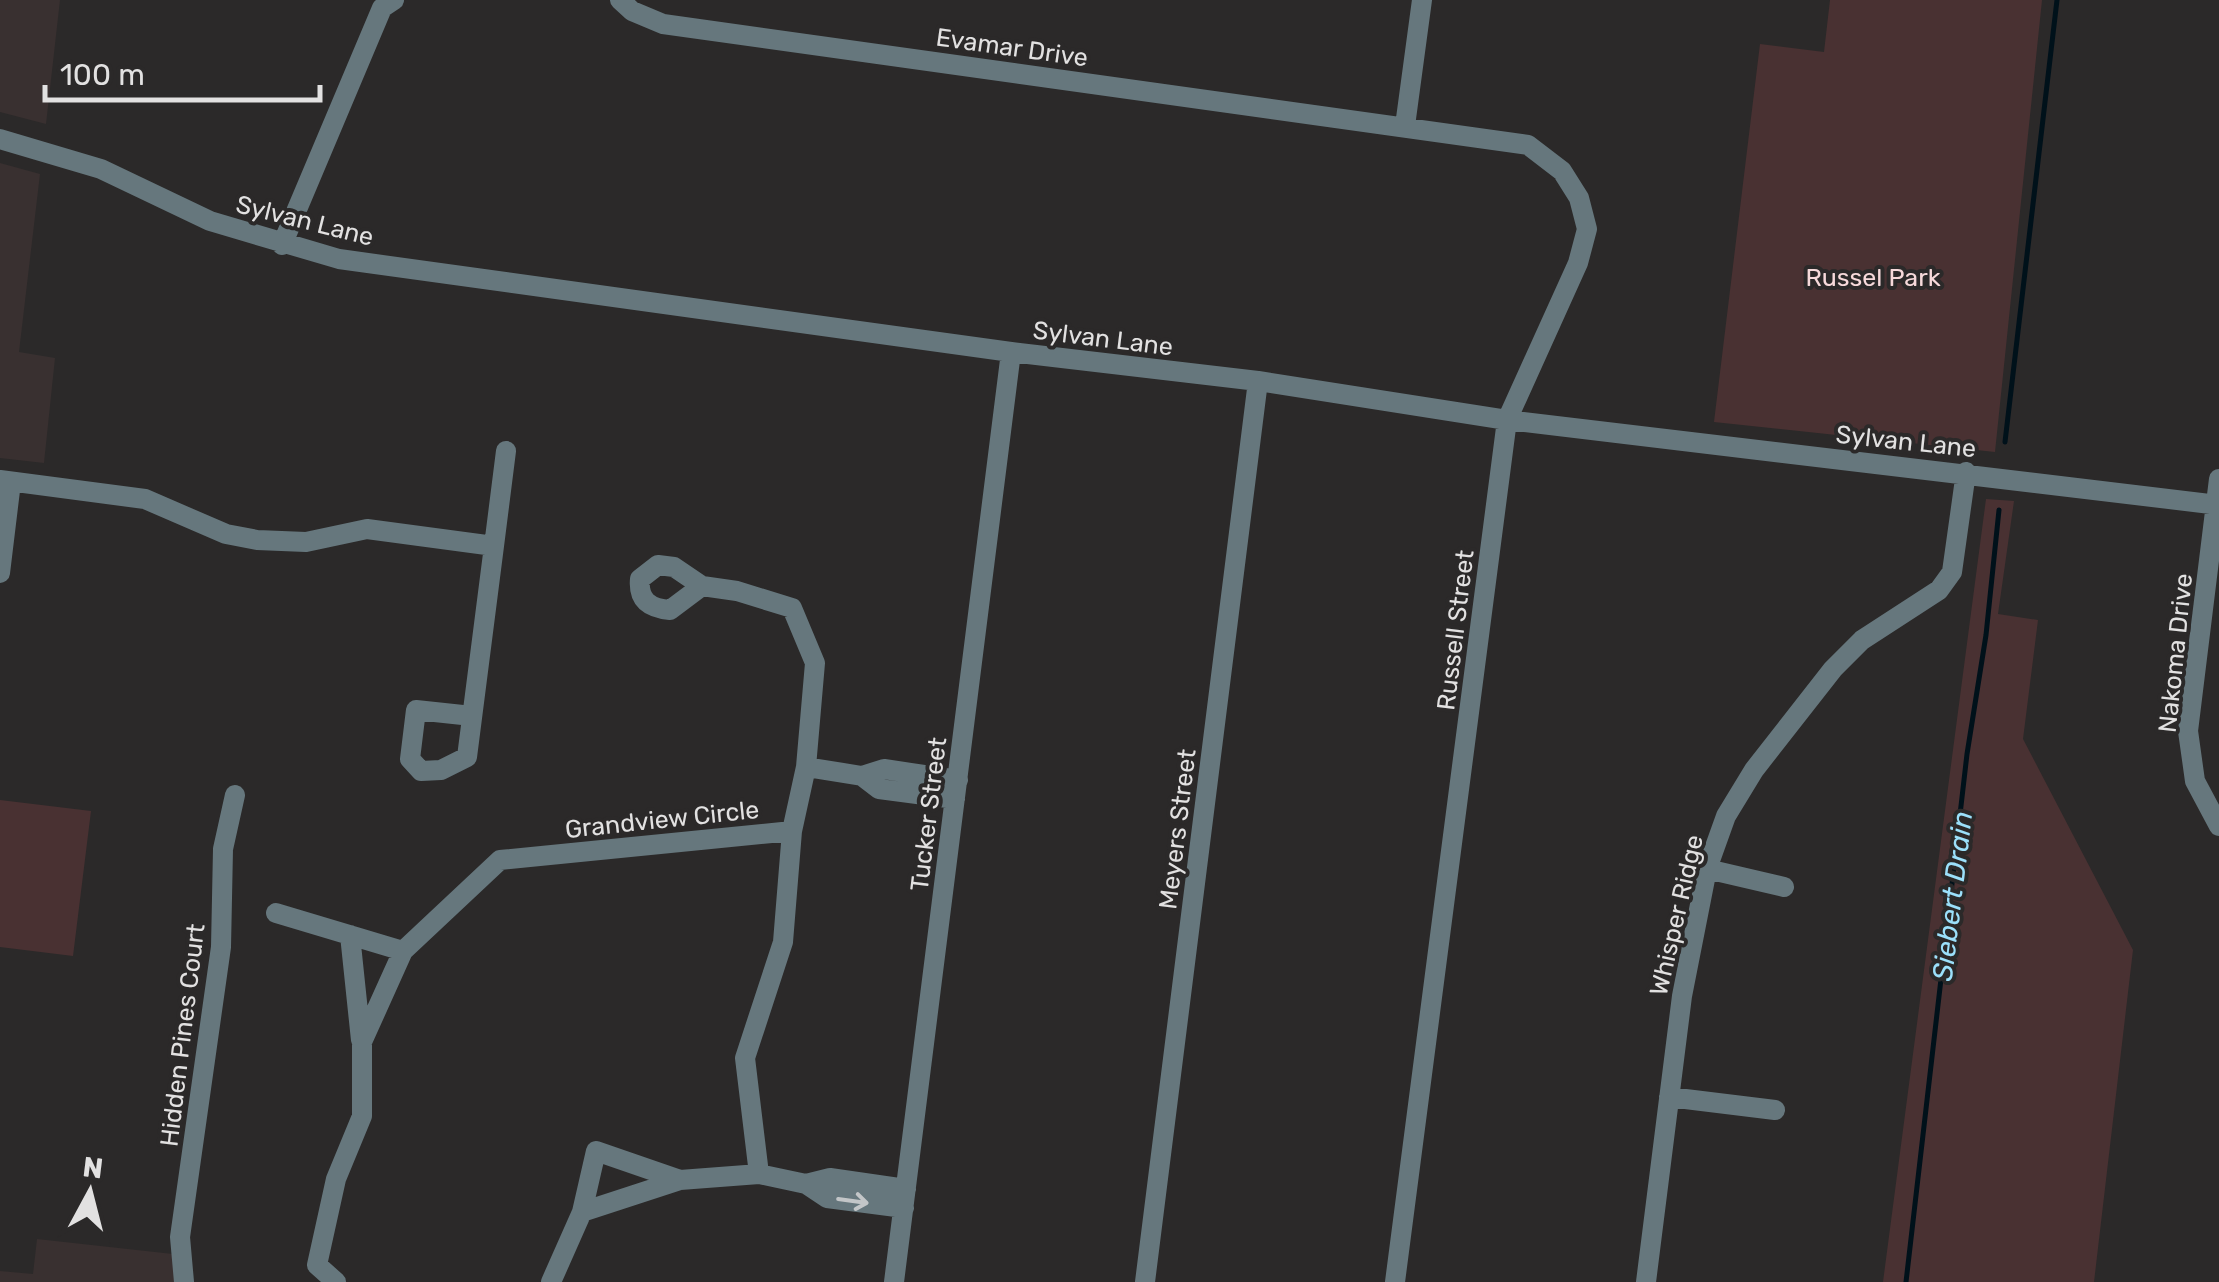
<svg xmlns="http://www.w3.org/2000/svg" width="2219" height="1282" font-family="Rubik,sans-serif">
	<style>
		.built { fill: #393030 }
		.green { fill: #493132 }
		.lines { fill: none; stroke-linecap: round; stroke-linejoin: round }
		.stream { stroke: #00111a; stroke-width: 5 }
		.minor { stroke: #66777d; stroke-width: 20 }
		.oneway { stroke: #c3c6c8 }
		.labels { text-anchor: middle; stroke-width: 8; stroke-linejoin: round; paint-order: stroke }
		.street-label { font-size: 25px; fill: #e2e1e1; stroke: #2b2929 }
		.park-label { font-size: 25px; fill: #f6d9da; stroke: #2b2929 }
		.water-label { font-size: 28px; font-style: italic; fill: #9be0fb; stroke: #2b2929 }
	</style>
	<rect width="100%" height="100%" fill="#2b2929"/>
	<path class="built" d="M0 0H60L46 124 0 112Z
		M0 163 40 174 19 352 55 358 44 463 0 458Z
		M37 1239 182 1255 192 1282H0V1271L33 1274Z"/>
	<path class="green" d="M1830 0H2042L1995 452 1714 422 1760 44 1824 52Z
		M1986 499 2014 501 1998 614 2038 620 2023 739 2133 950 2094 1282H1883Z
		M0 800 91 811 73 956 0 947Z"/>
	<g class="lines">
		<path class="stream" d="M2005 442 2057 0
			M1906 1282 1967 754 1986 635 1999 510"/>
		<path class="minor" d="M620 0 632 11 663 24 1528 145 1562 171 1579 198 1587 229 1578 263 1507 420 1395 1282
			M1405 126 1422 0
			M0 139 101 169 210 221 339 259 1011 352 1258 381 1507 420 2219 505
			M282 245 382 8 394 0
			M2219 479 2188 731 2195 781 2219 826
			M0 480 145 499 226 534 257 540 306 542 367 529 494 546 467 757 441 770 421 771 410 759 416 710 472 716
			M494 546 506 451
			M0 573 11 482
			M702 586 670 610C649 608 638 600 640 579L658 565 674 567 702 586 737 591 792 608 815 663 806 767 792 831 783 942 745 1058 759 1174
			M806 767 862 776 879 789 955 799
			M862 776 884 769 958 780
			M1707 869 1784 887
			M276 913 403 951
			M350 935 361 1040
			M1669 1097 1775 1110
			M806 1184 830 1178 906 1189
			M582 1212 596 1151 680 1180
			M184 1282 180 1237 221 947 223 849 235 795
			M336 1282 317 1265 336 1179 362 1116V1042L403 951 500 860 792 831
			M551 1282 582 1212 680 1180 759 1174 806 1184 827 1198 904 1208
			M894 1282 1011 352
			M1145 1282 1258 381
			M1646 1282 1682 996 1707 869 1726 816 1754 770 1833 669 1862 640 1939 590 1952 572 1966 472"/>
	</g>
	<defs><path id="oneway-shaft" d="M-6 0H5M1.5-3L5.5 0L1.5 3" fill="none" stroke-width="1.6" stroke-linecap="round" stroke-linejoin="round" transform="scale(2.5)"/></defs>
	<use class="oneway" href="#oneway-shaft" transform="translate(853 1201) rotate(8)"/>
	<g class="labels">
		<g class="street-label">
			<text transform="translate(1012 47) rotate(8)" y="9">Evamar Drive</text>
			<text transform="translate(305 220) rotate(14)" y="9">Sylvan Lane</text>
			<text transform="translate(1103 338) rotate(7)" y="9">Sylvan Lane</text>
			<text transform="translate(1906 441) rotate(6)" y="9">Sylvan Lane</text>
			<text transform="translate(1455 630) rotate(-83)" y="9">Russell Street</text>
			<text transform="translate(2175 653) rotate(-84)" y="9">Nakoma Drive</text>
			<text transform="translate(928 814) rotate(-83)" y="9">Tucker Street</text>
			<text transform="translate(662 819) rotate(-6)" y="9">Grandview Circle</text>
			<text transform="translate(1177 829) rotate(-83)" y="9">Meyers Street</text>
			<text transform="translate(1676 915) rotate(-77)" y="9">Whisper Ridge</text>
			<text transform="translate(182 1035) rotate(-83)" y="9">Hidden Pines Court</text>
		</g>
		<g class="park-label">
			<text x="1873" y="286">Russel Park</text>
		</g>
		<g class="water-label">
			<text transform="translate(1952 896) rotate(-83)" y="10">Siebert Drain</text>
		</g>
	</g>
	<g transform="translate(90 1192) rotate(7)" stroke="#2b2929" stroke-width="8" paint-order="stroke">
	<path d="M0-8L18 38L0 25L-18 38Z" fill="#e2e1e1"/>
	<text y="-15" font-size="28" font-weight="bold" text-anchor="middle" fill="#e2e1e1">N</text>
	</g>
	<path d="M45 85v15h275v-15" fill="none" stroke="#e2e1e1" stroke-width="5"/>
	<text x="60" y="85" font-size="30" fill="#e2e1e1" stroke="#2b2929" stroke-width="8" paint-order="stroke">100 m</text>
</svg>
